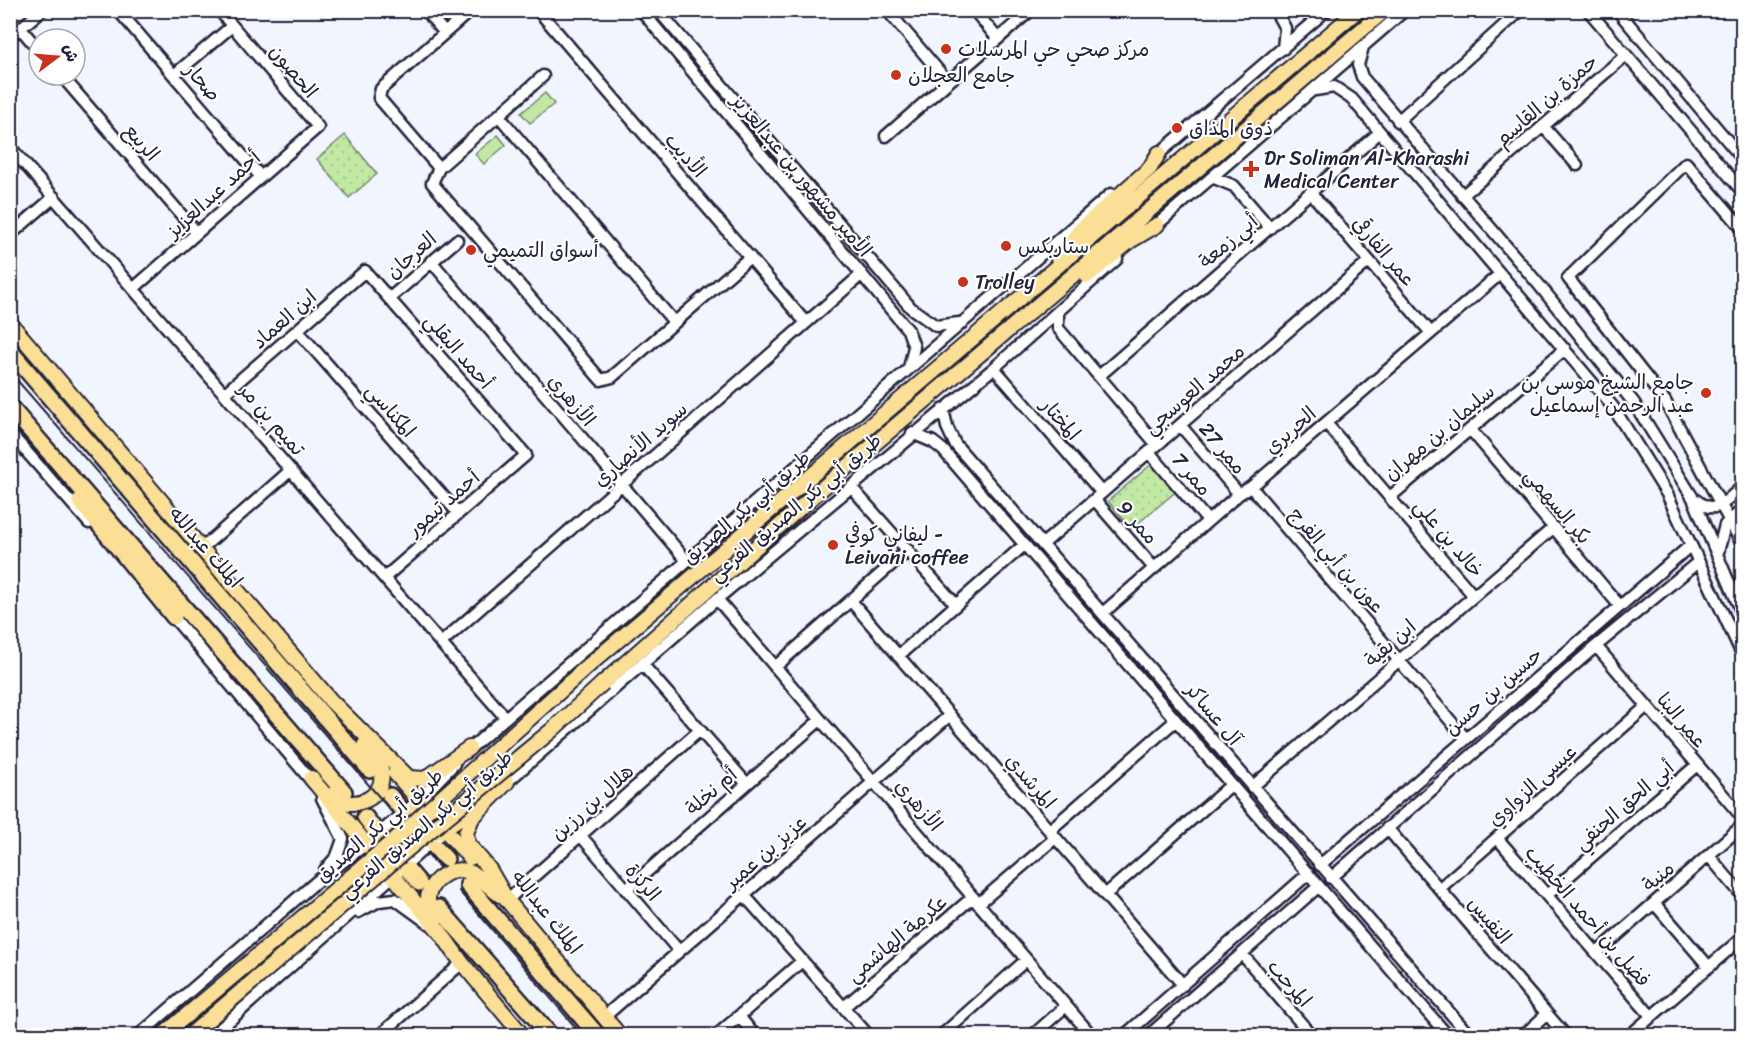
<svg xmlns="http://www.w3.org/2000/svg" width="1753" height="1046" font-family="Sriracha,'Playpen Sans Arabic',sans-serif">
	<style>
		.grass { fill: #c2e9a4; stroke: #728670; stroke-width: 1.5 }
		.park { fill: url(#park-dots); stroke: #728670; stroke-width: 1.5 }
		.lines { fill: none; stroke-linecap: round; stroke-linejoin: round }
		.minor-casing { stroke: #22223b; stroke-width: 15 }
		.major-casing { stroke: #22223b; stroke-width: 18 }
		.highway-casing { stroke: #22223b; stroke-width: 20 }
		.minor { stroke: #fff; stroke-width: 10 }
		.major { stroke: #fbdf96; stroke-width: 14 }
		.highway { stroke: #fbdf96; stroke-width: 15 }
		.rail { stroke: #22223b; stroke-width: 2 }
		.major-bridge-casing { stroke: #22223b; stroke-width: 18; stroke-linecap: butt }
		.major-bridge { stroke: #fbdf96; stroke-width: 14 }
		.poi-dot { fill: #c8321e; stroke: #fff; stroke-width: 2 }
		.labels { text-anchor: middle; stroke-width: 4.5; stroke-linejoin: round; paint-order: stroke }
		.poi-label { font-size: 20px; fill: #22223b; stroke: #fff; text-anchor: start }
		.street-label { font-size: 20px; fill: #22223b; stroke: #fff }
	</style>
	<defs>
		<pattern id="park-dots" width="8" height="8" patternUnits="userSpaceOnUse" patternTransform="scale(1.5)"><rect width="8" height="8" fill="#c2e9a4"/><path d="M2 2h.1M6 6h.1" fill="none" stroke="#a6c88e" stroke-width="1.8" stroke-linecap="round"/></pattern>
	</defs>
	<rect width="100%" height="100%" fill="#f1f5fe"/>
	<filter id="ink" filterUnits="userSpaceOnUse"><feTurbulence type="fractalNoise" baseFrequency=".0167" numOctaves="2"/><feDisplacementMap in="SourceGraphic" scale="12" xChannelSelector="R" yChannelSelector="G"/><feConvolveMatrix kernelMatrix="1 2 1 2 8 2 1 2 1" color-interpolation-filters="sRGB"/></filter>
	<g filter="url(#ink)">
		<path class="grass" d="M545 93 554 104 530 123 521 113Z
			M498 135 506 145 484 164 475 154Z"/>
		<path class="park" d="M345 135 377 174 349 198 317 159Z
			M1154 462 1178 490 1131 529 1108 501Z"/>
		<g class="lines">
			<g class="minor-casing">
				<path id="minor" d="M118 10 260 176
					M425 10 445 33
					M538 10 806 323
					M641 10 908 330 914 347 909 368
					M658 10 911 308 936 326 959 323
					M887 10 948 82
					M974 10 998 39
					M1275 10 1285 28 1283 49
					M1588 10 1742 191
					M1617 10 1742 158
					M21 29 39 50
					M10 37 42 10
					M1363 47 1358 65 1362 77 1540 286 1634 403 1693 498 1742 613
					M61 75 197 233
					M174 75 232 26
					M543 76 439 168 432 183 601 380 612 377 750 257
					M1315 90 1334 87 1352 99 1613 407 1667 494 1742 654
					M499 116 674 322
					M1398 121 1521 10
					M1543 126 1577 165
					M886 136 1031 10
					M10 147 504 716
					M1155 157 1327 10
					M439 168 379 98 381 89 471 10
					M1212 177 1234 186 1270 228
					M1311 193 1431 333
					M1462 196 1626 55
					M1742 228 1686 163 1568 278 1665 401 1742 544
					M1152 229 1405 10
					M10 235 54 197
					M431 261 687 561
					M133 289 318 127 219 10
					M390 298 457 240
					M1058 312V328L1157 445
					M298 331 458 513
					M994 368 1102 493
					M1099 376 1380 132
					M225 393 365 271 526 455 384 578
					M943 409 947 427 955 444 1470 1036
					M1326 423 1473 595
					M1180 425 1239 494
					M1471 430 1619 605
					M10 433 89 523
					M912 433 933 442 943 450 1448 1036
					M1149 452 1208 521
					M851 487 956 605
					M1251 487 1466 739
					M1390 497 1565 349
					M1095 500 1154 568
					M1696 500C1717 517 1725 501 1742 487
					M1043 544 1369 261
					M201 549 291 470
					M1718 552 1725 525 1742 510
					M717 599 1092 1036
					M851 601 1183 985
					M1104 612 1239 494 1251 487 1500 274
					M170 613 314 784
					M442 642 862 274
					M1596 646 1742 817
					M898 656 1024 545
					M643 665 747 784
					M775 667 908 550
					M465 753 1111 194
					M507 782 717 599 994 368 1117 259
					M1252 787 1553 528
					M322 798 343 839 337 856 325 870
					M1387 828 1566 1036
					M1050 830 1175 721
					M581 836 679 951
					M1498 839 1651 1016
					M1709 856 1742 895
					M1320 865 1691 545
					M1331 878 1596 646 1698 562
					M1440 888 1647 706
					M626 890 820 720
					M744 895 869 1036
					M1105 895 1231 785
					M1547 895 1697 765
					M507 900 700 730
					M1654 903 1709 967
					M978 904 1054 839
					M358 912 379 901 395 899 428 923
					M1597 953 1742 826
					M1242 954 1312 1036
					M844 1007 973 897
					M739 1016 755 1036
					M604 1017 950 715
					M138 1036 316 882 365 845 419 800 454 764
					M212 1036 445 830
					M379 1036 462 963
					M716 1036 802 961
					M941 1036 1026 960
					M1032 1036 1066 1006
					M1124 1036 1308 874
					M1148 1036 1319 886
					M1523 1036 1547 1014
					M1629 1036 1742 938"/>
			</g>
			<g class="major-casing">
				<path id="major" d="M1058 259 1081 229 1150 168 1159 153
					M1087 276 1130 241 1157 225
					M10 323 332 702 409 778 425 779 469 748
					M588 666 1358 10
					M603 683 819 491 1385 10
					M395 773 470 858
					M311 778 441 933 462 963 523 1036
					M507 782 472 818 466 833 468 844 489 869 507 900 620 1036
					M331 795C352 813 387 799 381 769 379 760 371 751 365 744
					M439 832 477 806
					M365 845 407 832 434 831
					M394 868C398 843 410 823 419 800
					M435 920C431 913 426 902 429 893 433 879 451 867 466 871 478 874 490 888 500 895"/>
			</g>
			<g class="highway-casing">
				<path id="highway" d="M10 351 370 770
					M10 407 344 792
					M80 501 174 617
					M390 796 400 808
					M365 817 375 830
					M435 847 446 859
					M408 870 419 883
					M468 885 598 1036
					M439 908 551 1036"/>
			</g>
			<use href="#minor" class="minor"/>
			<use href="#major" class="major"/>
			<use href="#highway" class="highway"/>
			<path class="rail" d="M10 372 394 814
				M427 853 439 867
				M459 891 583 1036"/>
			<g class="major-bridge-casing">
				<path id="major-bridge" d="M162 1036 399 836 588 666
					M189 1036 408 849 551 731 603 683"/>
			</g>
			<use href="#major-bridge" class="major-bridge"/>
		</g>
	</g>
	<g class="poi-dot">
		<circle cx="946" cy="49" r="6"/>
		<circle cx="896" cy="75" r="6"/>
		<circle cx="1177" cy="128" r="6"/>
		<path d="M1248 160h6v6h6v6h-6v6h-6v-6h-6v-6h6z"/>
		<circle cx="1006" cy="246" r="6"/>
		<circle cx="471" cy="250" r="6"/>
		<circle cx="963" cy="282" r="6"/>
		<circle cx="1706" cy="393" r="6"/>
		<circle cx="833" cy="545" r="6"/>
	</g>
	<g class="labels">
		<g class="poi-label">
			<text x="958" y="56">مركز صحي حي المرسلات</text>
			<text x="908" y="82">جامع العجلان</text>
			<text x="1189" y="135">ذوق المذاق</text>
			<text x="1264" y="165">Dr Soliman Al-Kharashi<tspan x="1264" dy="23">Medical Center</tspan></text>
			<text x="1018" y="253">ستاربكس</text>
			<text x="483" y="257">أسواق التميمي</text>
			<text x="975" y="289">Trolley</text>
			<text x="1694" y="389" text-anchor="end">جامع الشيخ موسى بن<tspan x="1694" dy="23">عبد الرحمن إسماعيل</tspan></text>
			<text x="845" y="541">ليفاني كوفي -<tspan x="845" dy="23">Leivani coffee</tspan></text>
		</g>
		<g class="street-label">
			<text transform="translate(294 71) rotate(50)" y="7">الحصون</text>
			<text transform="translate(203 82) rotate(49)" y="7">صحار</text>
			<text transform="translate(1546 100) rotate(-41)" y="7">حمزة بن القاسم</text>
			<text transform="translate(142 142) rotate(49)" y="7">الربيع</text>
			<text transform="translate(686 155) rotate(49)" y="7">الأديب</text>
			<text transform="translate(802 175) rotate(50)" y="7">الأمير مشهور بن عبدالعزيز</text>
			<text transform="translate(213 194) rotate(-42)" y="7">أحمد عبدالعزيز</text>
			<text transform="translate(1228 241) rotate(-41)" y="7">أبي زمعة</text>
			<text transform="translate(1384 251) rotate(49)" y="7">عمر الفارقي</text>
			<text transform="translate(411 255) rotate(-41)" y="7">العرجان</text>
			<text transform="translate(284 319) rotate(-41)" y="7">ابن العماد</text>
			<text transform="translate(459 351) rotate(49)" y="7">أحمد البقلي</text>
			<text transform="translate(1194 389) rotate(-41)" y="7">محمد العوسجي</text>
			<text transform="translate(572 400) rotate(50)" y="7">الأزهري</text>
			<text transform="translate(391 410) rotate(49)" y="7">المكناسي</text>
			<text transform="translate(272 419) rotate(49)" y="7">تميم بن مر</text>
			<text transform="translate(1061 419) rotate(49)" y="7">المختار</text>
			<text transform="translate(1290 430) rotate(-41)" y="7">الحريري</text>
			<text transform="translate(1439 432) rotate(-40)" y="7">سليمان بن مهران</text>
			<text transform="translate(640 444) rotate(-41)" y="7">سويد الأنصاري</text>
			<text transform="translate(1223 448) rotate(50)" y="7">ممر 27</text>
			<text transform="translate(1192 474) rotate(50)" y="7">ممر 7</text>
			<text transform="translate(443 503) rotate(-41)" y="7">أحمد تيمور</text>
			<text transform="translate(1558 506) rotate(50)" y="7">بكر السهمي</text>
			<text transform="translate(746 507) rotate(-41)" y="7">طريق أبي بكر الصديق</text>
			<text transform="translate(795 507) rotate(-40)" y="7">طريق أبي بكر الصديق الفرعي</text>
			<text transform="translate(1138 522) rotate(49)" y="7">ممر 9</text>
			<text transform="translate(1449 538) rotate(50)" y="7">خالد بن علي</text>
			<text transform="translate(206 547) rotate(49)" y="7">الملك عبدالله</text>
			<text transform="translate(1337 560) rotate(49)" y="7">عون بن أبي الفرج</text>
			<text transform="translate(1390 643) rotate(-41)" y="7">ابن بقية</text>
			<text transform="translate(1493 691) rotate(-41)" y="7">حسين بن حسن</text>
			<text transform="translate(1214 714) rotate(50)" y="7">آل عساكر</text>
			<text transform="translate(1682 720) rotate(50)" y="7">عمر البنا</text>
			<text transform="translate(1031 781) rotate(49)" y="7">المرشدي</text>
			<text transform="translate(1532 785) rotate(-42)" y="7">عيسى الزواوي</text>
			<text transform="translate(711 791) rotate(-41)" y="7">أم نخلة</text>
			<text transform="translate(592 802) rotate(-42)" y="7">هلال بن رزين</text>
			<text transform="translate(919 805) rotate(50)" y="7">الأزهري</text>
			<text transform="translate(1624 805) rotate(-41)" y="7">أبي الحق الحنفي</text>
			<text transform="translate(426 824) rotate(-40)" y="7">طريق أبي بكر الصديق الفرعي</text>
			<text transform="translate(379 825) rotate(-41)" y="7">طريق أبي بكر الصديق</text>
			<text transform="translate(765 852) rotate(-41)" y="7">عزيز بن عمير</text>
			<text transform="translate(1658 876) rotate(-40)" y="7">منية</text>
			<text transform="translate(643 882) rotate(49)" y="7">الركزة</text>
			<text transform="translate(547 912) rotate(52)" y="7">الملك عبدالله</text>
			<text transform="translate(1588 916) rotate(49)" y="7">فضل بن أحمد الخطيب</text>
			<text transform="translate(1490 920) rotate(50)" y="7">النفيس</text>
			<text transform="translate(897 938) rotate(-40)" y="7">عكرمة الهاشمي</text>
			<text transform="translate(1290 983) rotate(49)" y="7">المرحب</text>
		</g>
	</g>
	<rect width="1753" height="1046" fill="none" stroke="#fff" stroke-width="36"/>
	<rect x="18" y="18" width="1717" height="1010" fill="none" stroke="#22223b" stroke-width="2" filter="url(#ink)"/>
	<g transform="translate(57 57) rotate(74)"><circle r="28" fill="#ffffff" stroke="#a7a7b1" stroke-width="1.5"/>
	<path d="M0-4.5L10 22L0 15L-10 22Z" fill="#c8321e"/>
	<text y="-9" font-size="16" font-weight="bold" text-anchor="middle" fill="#22223b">ش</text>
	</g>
</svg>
